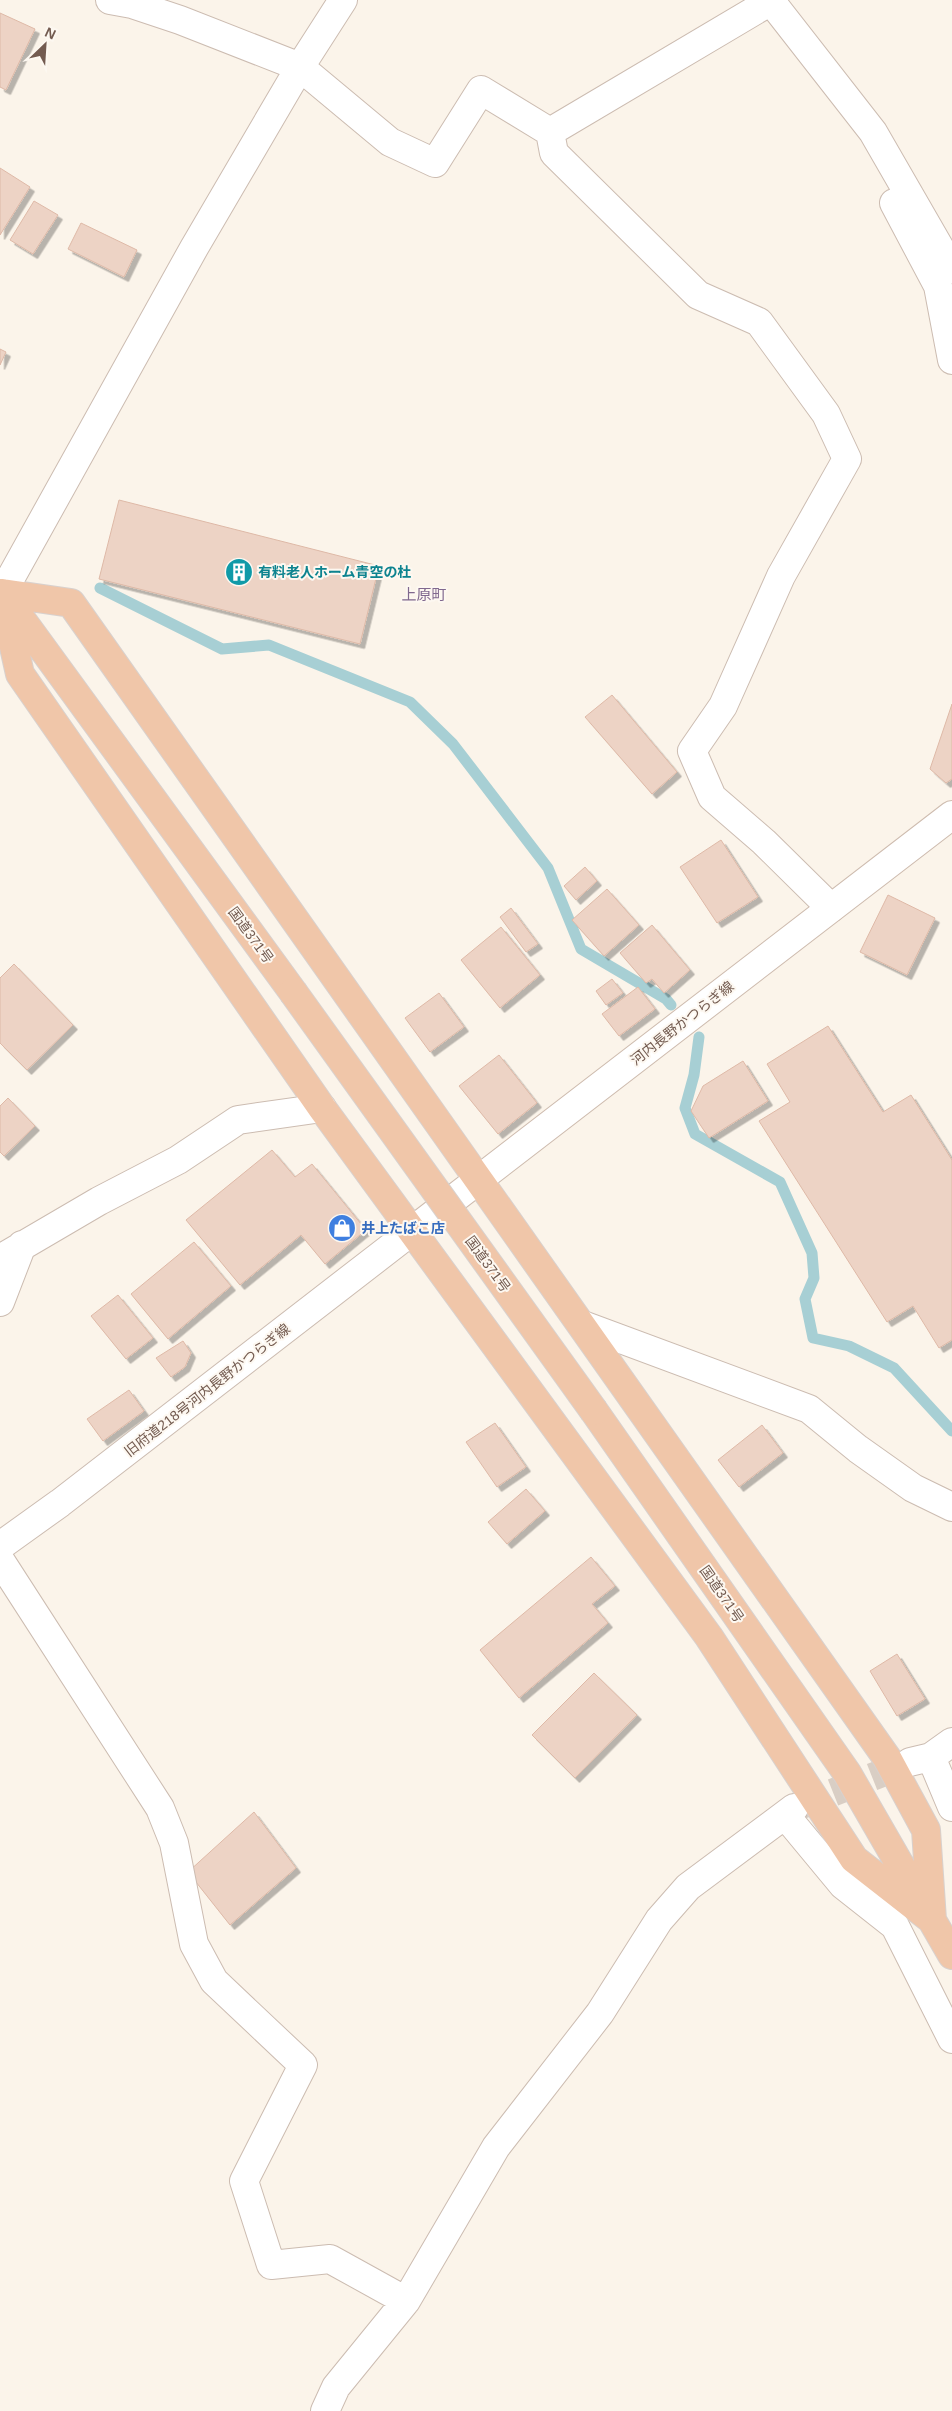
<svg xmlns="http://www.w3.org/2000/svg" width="952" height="2411" font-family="Arial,'Noto Sans JP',sans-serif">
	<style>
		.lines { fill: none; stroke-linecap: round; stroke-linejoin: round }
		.stream { stroke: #a7cfd4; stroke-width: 11 }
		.building { fill: #edd3c5; stroke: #deb9a7; filter: url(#shadow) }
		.minor-tunnel { stroke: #d9cec4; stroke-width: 28; stroke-dasharray: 28 14; stroke-linecap: butt }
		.minor-casing { stroke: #ccbcb1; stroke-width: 30 }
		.tertiary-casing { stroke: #ccbcb1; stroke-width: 30 }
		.secondary-casing { stroke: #cebcaf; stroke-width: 30 }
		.trunk-casing { stroke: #d8d1ce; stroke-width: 30 }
		.minor { stroke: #fff; stroke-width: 28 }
		.tertiary { stroke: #fff; stroke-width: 28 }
		.secondary { stroke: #fff; stroke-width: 28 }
		.trunk { stroke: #f0c6a9; stroke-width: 28 }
		.trunk-bridge-casing { stroke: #d8d1ce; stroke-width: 30; stroke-linecap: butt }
		.trunk-bridge { stroke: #f0c6a9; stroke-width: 28 }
		.labels { text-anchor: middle; stroke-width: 4; stroke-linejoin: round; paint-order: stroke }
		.culture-label { font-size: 14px; font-weight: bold; fill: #0d838f; stroke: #fdf8f1; text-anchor: start }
		.street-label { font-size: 14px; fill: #735b50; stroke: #fdf8f1 }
		.shop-label { font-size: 14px; font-weight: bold; fill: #366cbe; stroke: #fdf8f1; text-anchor: start }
		.neighbourhood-label { font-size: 15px; fill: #80688e; stroke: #fdf8f1 }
	</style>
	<defs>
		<filter id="shadow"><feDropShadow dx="4.5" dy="4.5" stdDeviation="0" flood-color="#0004"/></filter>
	</defs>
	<rect width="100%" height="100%" fill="#fbf4ea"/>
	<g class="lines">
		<path class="stream" d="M100 588 222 649 269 645 410 702 453 744 548 868 581 949 666 999 671 1005
			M699 1037 694 1075 685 1108 695 1134 780 1182 812 1253 814 1278 805 1299 813 1338 849 1346 894 1368 952 1431"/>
	</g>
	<path class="building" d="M0 13 35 29 6 90 0 87Z
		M0 168 30 187 0 235Z
		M34 201 58 215 33 254 10 240Z
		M81 223 137 250 124 277 68 249Z
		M0 349 6 352 0 365Z
		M119 500 379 566 360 644 99 579Z
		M612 695 677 772 652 794 585 717Z
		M952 704V779L946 783 930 769Z
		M721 840 758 897 717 923 680 867Z
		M585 867 597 881 576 900 564 886Z
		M607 889 639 925 604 956 572 920Z
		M888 895 935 918 907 975 860 952Z
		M511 908 538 944 526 952 500 917Z
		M652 925 690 970 664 993 652 979 646 983 620 953Z
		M501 927 540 975 500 1008 461 960Z
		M14 964 73 1025 27 1070 0 1043V978Z
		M612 979 623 993 606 1005 596 991Z
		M638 987 655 1009 619 1036 602 1014Z
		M439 993 464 1027 430 1052 405 1018Z
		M828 1026 883 1112 911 1095 952 1160V1340L939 1348 913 1306 887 1322 759 1121 790 1102 767 1064Z
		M499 1055 537 1103 498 1134 459 1086Z
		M743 1061 768 1101 709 1138 691 1111 703 1086Z
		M8 1098 35 1126 4 1156 0 1152V1106Z
		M272 1150 295 1177 312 1164 366 1230 325 1264 301 1235 240 1285 186 1220Z
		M194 1242 231 1286 168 1339 131 1294Z
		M118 1295 153 1338 126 1359 91 1316Z
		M183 1341 191 1353 185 1367 171 1377 156 1358Z
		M129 1390 144 1411 103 1441 87 1419Z
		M495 1423 526 1467 497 1487 466 1442Z
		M762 1425 783 1453 739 1487 718 1460Z
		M526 1489 545 1511 507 1544 488 1522Z
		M591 1557 615 1586 592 1604 608 1623 519 1698 480 1650Z
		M897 1654 925 1699 897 1716 870 1671Z
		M594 1673 637 1715 575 1778 532 1735Z
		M254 1812 296 1868 230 1925 188 1872Z"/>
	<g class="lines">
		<path class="minor-tunnel" d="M794 1808 910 1762"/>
		<g class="minor-casing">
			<path id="minor" d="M110 0 132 4 180 20 300 67 390 142 435 163 481 90 550 132 554 153 698 295 759 322 826 414 847 459 781 576 723 706 692 751 712 797 764 842 831 908
				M770 0 873 132 952 269
				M550 132 771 1
				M894 203 938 286 952 360
				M0 597 194 248 300 67 343 0
				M0 1259 99 1201 178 1160 238 1120 322 1108
				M0 1302 22 1245
				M583 1325 809 1409 858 1449 913 1488 952 1507
				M0 1560 160 1808 174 1843 194 1944 214 1981 303 2065 244 2181 271 2265 330 2259 406 2301
				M931 1757 952 1807
				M910 1762 931 1757 952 1742
				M785 1815 843 1885 895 1926 952 2039
				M325 2411 336 2387 406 2301 496 2147 600 2013 659 1920 688 1887 794 1808"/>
		</g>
		<g class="tertiary-casing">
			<path id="tertiary" d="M0 1546 60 1503 412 1231"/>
		</g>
		<g class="secondary-casing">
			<path id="secondary" d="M412 1231 952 815"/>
		</g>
		<g class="trunk-casing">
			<path id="trunk" d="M2 593 71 603 887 1758 926 1830 932 1920
				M2 593 20 674 322 1108 709 1637 854 1859 932 1920
				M8 601 293 992
				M594 1411 847 1773 952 1955"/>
		</g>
		<use href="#minor" class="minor"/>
		<use href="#tertiary" class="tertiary"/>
		<use href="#secondary" class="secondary"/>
		<use href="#trunk" class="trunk"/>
		<g class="trunk-bridge-casing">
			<path id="trunk-bridge" d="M293 992 594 1411"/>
		</g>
		<use href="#trunk-bridge" class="trunk-bridge"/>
	</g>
	<defs>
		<g id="building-disc" transform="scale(1.4375)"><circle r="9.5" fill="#0f9aa8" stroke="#fdf8f1"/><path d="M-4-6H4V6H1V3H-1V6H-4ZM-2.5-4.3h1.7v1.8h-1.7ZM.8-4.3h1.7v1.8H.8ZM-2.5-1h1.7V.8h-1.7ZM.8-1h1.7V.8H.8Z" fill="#fff"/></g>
		<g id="shop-disc" transform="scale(1.4375)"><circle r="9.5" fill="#3f7fe0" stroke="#fdf8f1"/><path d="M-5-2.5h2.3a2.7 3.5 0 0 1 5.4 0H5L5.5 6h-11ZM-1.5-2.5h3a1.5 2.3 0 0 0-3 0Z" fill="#fff"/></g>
	</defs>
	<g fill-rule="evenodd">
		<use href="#building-disc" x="239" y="572"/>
		<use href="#shop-disc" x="342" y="1228"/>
	</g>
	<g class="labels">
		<g class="culture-label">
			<text x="258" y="577">有料老人ホーム青空の杜</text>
		</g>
		<g class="street-label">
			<text transform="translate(251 935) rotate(54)" y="5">国道371号</text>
			<text transform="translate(682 1023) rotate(-38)" y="5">河内長野かつらぎ線</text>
			<text transform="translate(488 1264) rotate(54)" y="5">国道371号</text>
			<text transform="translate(207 1390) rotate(-38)" y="5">旧府道218号河内長野かつらぎ線</text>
			<text transform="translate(722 1594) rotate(55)" y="5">国道371号</text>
		</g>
		<g class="shop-label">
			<text x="361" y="1233">井上たばこ店</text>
		</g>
		<g class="neighbourhood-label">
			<text x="424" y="600">上原町</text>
		</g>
	</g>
	<g transform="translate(45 45) rotate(25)" stroke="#fdf8f1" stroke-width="4" paint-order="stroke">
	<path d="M0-4L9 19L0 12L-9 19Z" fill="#735b50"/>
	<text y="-8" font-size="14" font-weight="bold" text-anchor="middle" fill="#735b50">N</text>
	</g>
</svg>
